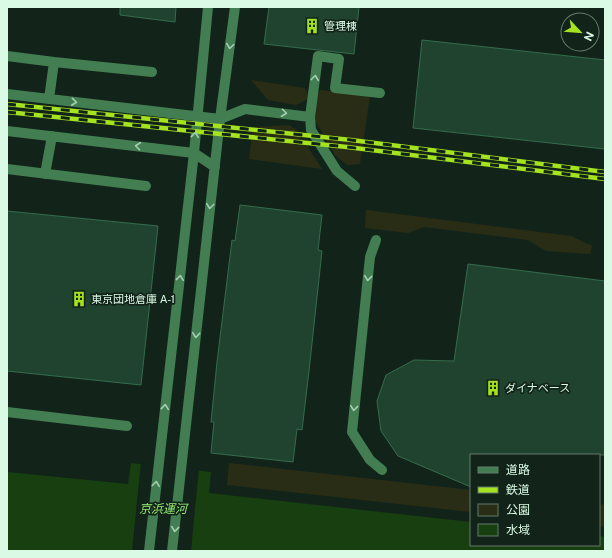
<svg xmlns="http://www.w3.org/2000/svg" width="612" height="558" font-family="'Public Sans','Noto Sans JP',sans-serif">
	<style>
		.green { fill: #292d16 }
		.water { fill: #173f10 }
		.pier { fill: #122419 }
		.building { fill: #20432f; stroke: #356c4c }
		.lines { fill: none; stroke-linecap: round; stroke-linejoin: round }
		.minor { stroke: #427e52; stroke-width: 10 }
		.rail-casing { stroke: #a4e31d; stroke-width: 4.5 }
		.rail { stroke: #122419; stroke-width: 3; stroke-dasharray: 9; stroke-linecap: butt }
		.oneway { stroke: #a5cfb2 }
		.labels { text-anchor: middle; stroke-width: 3.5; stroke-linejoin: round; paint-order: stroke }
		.poi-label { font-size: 11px; fill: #dafae5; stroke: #122419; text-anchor: start }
		.water-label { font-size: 12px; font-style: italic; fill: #9bee74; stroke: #122419 }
	</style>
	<rect width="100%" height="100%" fill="#122419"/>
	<path class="green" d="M251 80 305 88 310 98 296 105 268 100Z
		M320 90 370 95 360 164 347 165 335 155 312 115 314 103Z
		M289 125 297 130 322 169 249 159 253 127Z
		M366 210 571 236 592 246 590 254 546 251 528 240 424 227 408 233 365 228Z
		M229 463 471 490V512L227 485Z
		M599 504 605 505V527L599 526Z"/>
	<path class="water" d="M131 463 211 472 209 493 471 522V545H599V536L605 537V551H7V472L128 484Z"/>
	<path class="pier" d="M141 462 199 468 191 551H132Z"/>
	<path class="building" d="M120 7H176L175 22 120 15Z
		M269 7H359L354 54 264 44Z
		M422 40 605 60V149L413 128Z
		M240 205 322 215 318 250 322 251 309 371 302 430 297 429 293 462 211 453 214 422H211L217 362 232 240 235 241Z
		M7 211 158 226 141 385 7 371Z
		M468 264 605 281V455H471V487L398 456 381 431 377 401 386 375 414 360 454 361Z"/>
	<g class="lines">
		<path class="minor" d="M7 56 54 62 49 99
			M54 62 152 72
			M7 94 220 119 245 109 310 117 311 130 337 171 355 186
			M310 117 318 56 339 59 335 88 380 93
			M7 131 194 153 215 167
			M7 169 146 186
			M45 174 52 136
			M376 240 370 257 352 432 370 460 382 470
			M7 412 127 426
			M149 551 194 153 208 7
			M172 551 220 119 235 7"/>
		<g class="rail-casing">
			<path id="rail" d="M7 104 351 140 605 172
				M7 112 347 147 605 179"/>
		</g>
		<use href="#rail" class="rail"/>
	</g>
	<defs><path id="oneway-chevron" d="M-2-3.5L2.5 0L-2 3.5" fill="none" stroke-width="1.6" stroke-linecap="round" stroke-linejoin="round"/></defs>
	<g class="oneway">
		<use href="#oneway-chevron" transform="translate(230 46) rotate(98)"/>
		<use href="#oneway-chevron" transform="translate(315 78) rotate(-83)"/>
		<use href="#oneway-chevron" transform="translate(74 102) rotate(6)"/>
		<use href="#oneway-chevron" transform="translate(284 113) rotate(7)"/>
		<use href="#oneway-chevron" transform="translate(195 135) rotate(-84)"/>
		<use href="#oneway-chevron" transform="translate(138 146) rotate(-173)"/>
		<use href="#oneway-chevron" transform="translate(210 206) rotate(97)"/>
		<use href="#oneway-chevron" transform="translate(180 278) rotate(-84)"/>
		<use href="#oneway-chevron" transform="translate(368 278) rotate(96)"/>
		<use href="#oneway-chevron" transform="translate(196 335) rotate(96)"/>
		<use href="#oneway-chevron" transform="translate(165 407) rotate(-84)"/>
		<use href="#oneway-chevron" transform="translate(354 408) rotate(96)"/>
		<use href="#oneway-chevron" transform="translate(156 484) rotate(-83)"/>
		<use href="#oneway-chevron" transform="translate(175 529) rotate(96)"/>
	</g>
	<defs>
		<g id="building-bare" transform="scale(1.2)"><path d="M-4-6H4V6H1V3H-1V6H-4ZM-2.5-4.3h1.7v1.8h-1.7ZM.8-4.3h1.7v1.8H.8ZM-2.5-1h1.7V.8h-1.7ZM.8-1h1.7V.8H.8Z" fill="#a4e31d" stroke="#122419" stroke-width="2.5" paint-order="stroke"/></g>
	</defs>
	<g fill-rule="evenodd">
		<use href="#building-bare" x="312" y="26"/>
		<use href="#building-bare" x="79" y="299"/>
		<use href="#building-bare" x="493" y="388"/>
	</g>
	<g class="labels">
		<g class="poi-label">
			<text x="324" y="30">管理棟</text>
			<text x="91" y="303">東京団地倉庫 A-1</text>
			<text x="505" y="392">ダイナベース</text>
		</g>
		<g class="water-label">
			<text x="163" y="513">京浜運河</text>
		</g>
	</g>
	<rect width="612" height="558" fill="none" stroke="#dafae5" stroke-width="16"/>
	<rect x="470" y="454" width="130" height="92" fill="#122419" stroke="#627a6b"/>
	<rect x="478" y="467" width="20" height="6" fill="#427e52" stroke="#627a6b"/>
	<text x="506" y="474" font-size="12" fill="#dafae5">道路</text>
	<rect x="478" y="487" width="20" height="6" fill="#a4e31d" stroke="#627a6b"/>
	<text x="506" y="494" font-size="12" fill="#dafae5">鉄道</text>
	<rect x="478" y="504" width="20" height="12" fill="#292d16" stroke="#627a6b"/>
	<text x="506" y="514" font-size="12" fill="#dafae5">公園</text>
	<rect x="478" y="524" width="20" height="12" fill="#173f10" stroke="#627a6b"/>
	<text x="506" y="534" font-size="12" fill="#dafae5">水域</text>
	<g transform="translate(580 32) rotate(116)"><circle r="19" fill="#122419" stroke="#627a6b"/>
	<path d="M0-3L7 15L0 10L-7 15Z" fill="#a4e31d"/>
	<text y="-6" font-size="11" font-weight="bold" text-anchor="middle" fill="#dafae5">N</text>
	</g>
</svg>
